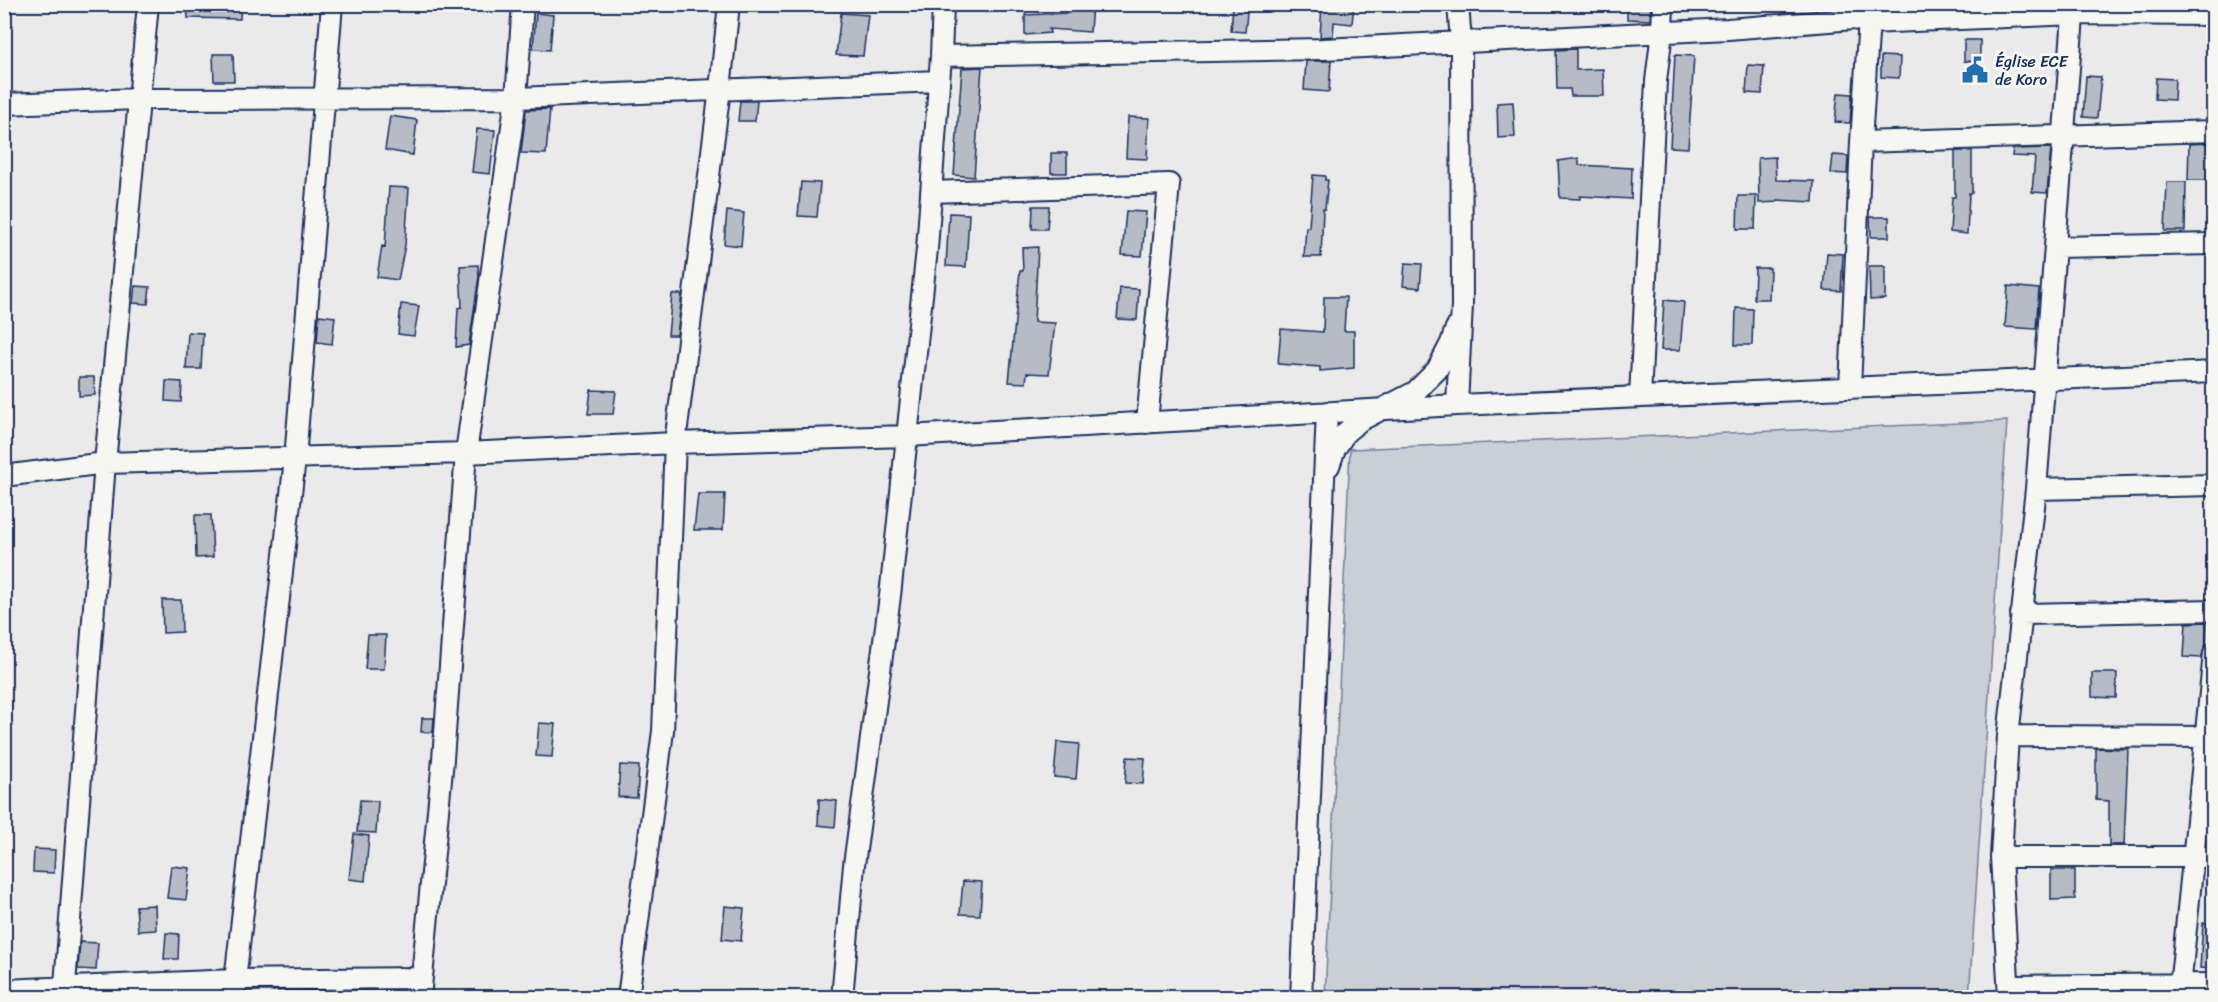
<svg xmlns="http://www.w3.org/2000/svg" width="2218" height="1002" font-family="Sriracha,sans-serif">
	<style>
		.green { fill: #caced5; stroke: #727e9a; stroke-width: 1.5 }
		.building { fill: #b6bbc6; stroke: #1b2f5e; stroke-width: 1.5 }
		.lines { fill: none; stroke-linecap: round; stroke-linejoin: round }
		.street-casing { stroke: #1b2f5e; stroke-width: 24 }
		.street { stroke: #f6f6f2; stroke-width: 20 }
		.labels { text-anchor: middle; stroke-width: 6; stroke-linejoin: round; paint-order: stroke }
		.poi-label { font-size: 16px; fill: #1b2f5e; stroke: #f6f6f2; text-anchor: start }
	</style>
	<rect width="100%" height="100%" fill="#e9eae9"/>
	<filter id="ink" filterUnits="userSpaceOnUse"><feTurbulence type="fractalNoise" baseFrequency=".0167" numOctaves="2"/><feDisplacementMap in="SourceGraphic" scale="12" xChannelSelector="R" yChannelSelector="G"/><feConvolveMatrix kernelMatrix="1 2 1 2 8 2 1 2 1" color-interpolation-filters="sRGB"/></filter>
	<g filter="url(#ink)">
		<path class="green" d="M2007 421 1969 997H1325L1350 449Z"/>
		<path class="building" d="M187 4H241L240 19 188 18Z
			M1070 4H1092L1090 32 1049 29 1050 33 1025 35V15L1069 13Z
			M1233 4H1248L1245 32 1231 31Z
			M1322 4H1354L1352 24 1334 22 1333 36 1320 37Z
			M1627 4H1651L1650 20 1627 19Z
			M536 13 553 15 550 50 533 49Z
			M841 13 868 15 863 56 836 55Z
			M1964 40H1980V62L1964 61Z
			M1576 49V70L1603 69 1604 96H1571L1570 89H1557L1556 50Z
			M213 54H233L234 81H214Z
			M1675 55 1694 56 1688 148 1670 147Z
			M1881 56 1900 57 1899 78 1881 77Z
			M1306 61H1331L1329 92 1304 90Z
			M1748 65 1764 66 1762 94 1746 93Z
			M982 67 974 177 954 175 962 68Z
			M2086 76 2101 77 2097 118 2083 117Z
			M2156 78 2175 79 2174 100 2155 99Z
			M1838 93 1852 94 1850 123 1835 122Z
			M740 101H757L755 121H738Z
			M1513 102 1515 137 1498 138 1497 103Z
			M550 109 546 154 521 153 526 110Z
			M390 116 417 120 413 155 385 150Z
			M1128 117 1149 118 1147 159 1126 158Z
			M477 129 495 130 490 174 472 172Z
			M2211 143 2209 180H2188L2189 144Z
			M2051 148 2047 193 2032 192 2035 157 2012 156 2013 149Z
			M1955 151H1972V193H1969L1967 234 1950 232 1952 197H1955Z
			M1051 153H1067V173H1051Z
			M1833 155 1848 156 1847 174 1831 173Z
			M1775 157 1776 180 1814 181 1813 202 1777 200V202L1759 203 1758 158Z
			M1579 158V165L1632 168 1631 199 1580 196V199L1560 198 1558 161Z
			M1313 175 1325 176V180H1328L1325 209H1323L1321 257H1304L1306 227H1309Z
			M801 182 820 183 817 217 798 216Z
			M2167 182H2186L2185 231H2165Z
			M389 187 409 188 405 245 398 280 377 277 382 246 385 247Z
			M1738 196H1756L1755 229H1737Z
			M1033 206H1049L1047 229H1032Z
			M727 211 744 213 741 246 724 244Z
			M1126 211 1146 212 1142 256 1122 255Z
			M949 213 969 214 966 267 946 266Z
			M1870 217H1889V237H1871Z
			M1038 247 1034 322 1055 323 1049 374 1027 373 1026 383 1009 382 1020 271H1023L1022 248Z
			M1827 253 1843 254 1841 291 1824 290Z
			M1405 263 1422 264 1420 288 1403 286Z
			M478 265 479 276 469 345 456 347 458 308 462 307 460 266Z
			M1869 266H1885V299L1870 300Z
			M1755 268H1770L1769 299H1754Z
			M135 286 150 287 148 304 133 303Z
			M2008 286 2039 289 2036 329 2005 327Z
			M1120 288 1139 289 1137 320 1117 319Z
			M672 294H682L677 335H668Z
			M1324 297H1346L1344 331H1354V368L1320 371V367L1278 364 1281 329 1323 332Z
			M1664 300 1684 302 1680 350H1661Z
			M401 304 419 306 414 336 398 334Z
			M1736 308 1753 309 1752 345H1735Z
			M319 315 335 317 332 344 317 342Z
			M188 332 203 333 201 369H186Z
			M79 377H94L95 395 79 396Z
			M166 381 182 382 181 402 165 401Z
			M591 390 616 391 613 414H588Z
			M698 494H725L723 530H694Z
			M195 515H211L213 557 196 558Z
			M162 600H181L182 632 163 633Z
			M2207 622 2206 645 2201 658 2184 657 2186 623Z
			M368 635H386L384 669H365Z
			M2092 673H2117L2116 698 2092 697Z
			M422 718H434L433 732H421Z
			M539 723 555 724 552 757 536 756Z
			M1057 742 1079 744 1076 779 1054 777Z
			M2096 748 2128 749 2124 845H2109V801L2096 800Z
			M1127 757 1145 758 1143 784 1125 783Z
			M620 765 639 766 637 798 618 797Z
			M819 799 837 801 835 827 818 825Z
			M360 800 378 801 376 833 357 832Z
			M354 834 369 836 365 881 349 879Z
			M34 849 55 850 54 873 33 872Z
			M171 866 190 868 186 900 167 898Z
			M2051 870H2075V899L2051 900Z
			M963 881 982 882 980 915 960 914Z
			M155 905 156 930 138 931 136 906Z
			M725 906 744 908 741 941 722 939Z
			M2203 923H2214V969L2200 968Z
			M166 933 179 934 178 959H164Z
			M80 942 98 943 96 970 78 969Z"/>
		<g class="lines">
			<g class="street-casing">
				<path id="street" d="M941 56 1323 49 1728 29 1854 19 1869 23 2073 14 2214 15
					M4 104 138 99 516 98 939 81
					M1861 142 2214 131
					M931 192 1169 184 1147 423
					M2055 247 2214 244
					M1850 388 1861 142 1870 4
					M1640 397 1656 81 1662 32 1663 4
					M1457 405 1462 305 1461 42 1458 4
					M1329 466 1335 449 1346 432 1361 420 1415 392 1437 370 1451 343 1456 328
					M4 476 105 463 466 453 675 443 907 436 1457 405 2214 372
					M2036 489 2214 485
					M2021 614 2214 610
					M2008 736 2214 737
					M2001 857H2214
					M2010 986 2214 984
					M4 990 234 980 422 978
					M64 998 105 463 148 4
					M233 998 295 459 332 4
					M420 998 443 759 466 453 516 98 523 4
					M628 998 663 731 675 443 720 89 729 4
					M842 998 854 865 890 596 927 249 941 56 943 4
					M1301 998 1327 412
					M2009 998 2001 857 2008 736 2036 489 2074 4
					M2179 998 2214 653"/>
			</g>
			<use href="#street" class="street"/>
		</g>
	</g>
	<defs>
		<g id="civic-bare" transform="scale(2.07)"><path d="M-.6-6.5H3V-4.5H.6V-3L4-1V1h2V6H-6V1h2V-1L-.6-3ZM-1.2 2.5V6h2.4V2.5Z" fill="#1f6fb2" stroke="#f6f6f2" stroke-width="2.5" paint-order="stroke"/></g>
	</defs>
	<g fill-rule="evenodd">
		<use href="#civic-bare" x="1975" y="70"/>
	</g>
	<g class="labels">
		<g class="poi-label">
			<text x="1995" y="67">Église ECE<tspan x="1995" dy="18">de Koro</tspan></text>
		</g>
	</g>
	<rect width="2218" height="1002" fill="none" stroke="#f6f6f2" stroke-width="24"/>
	<rect x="12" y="12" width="2194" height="978" fill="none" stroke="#1b2f5e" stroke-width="2" filter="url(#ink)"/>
</svg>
